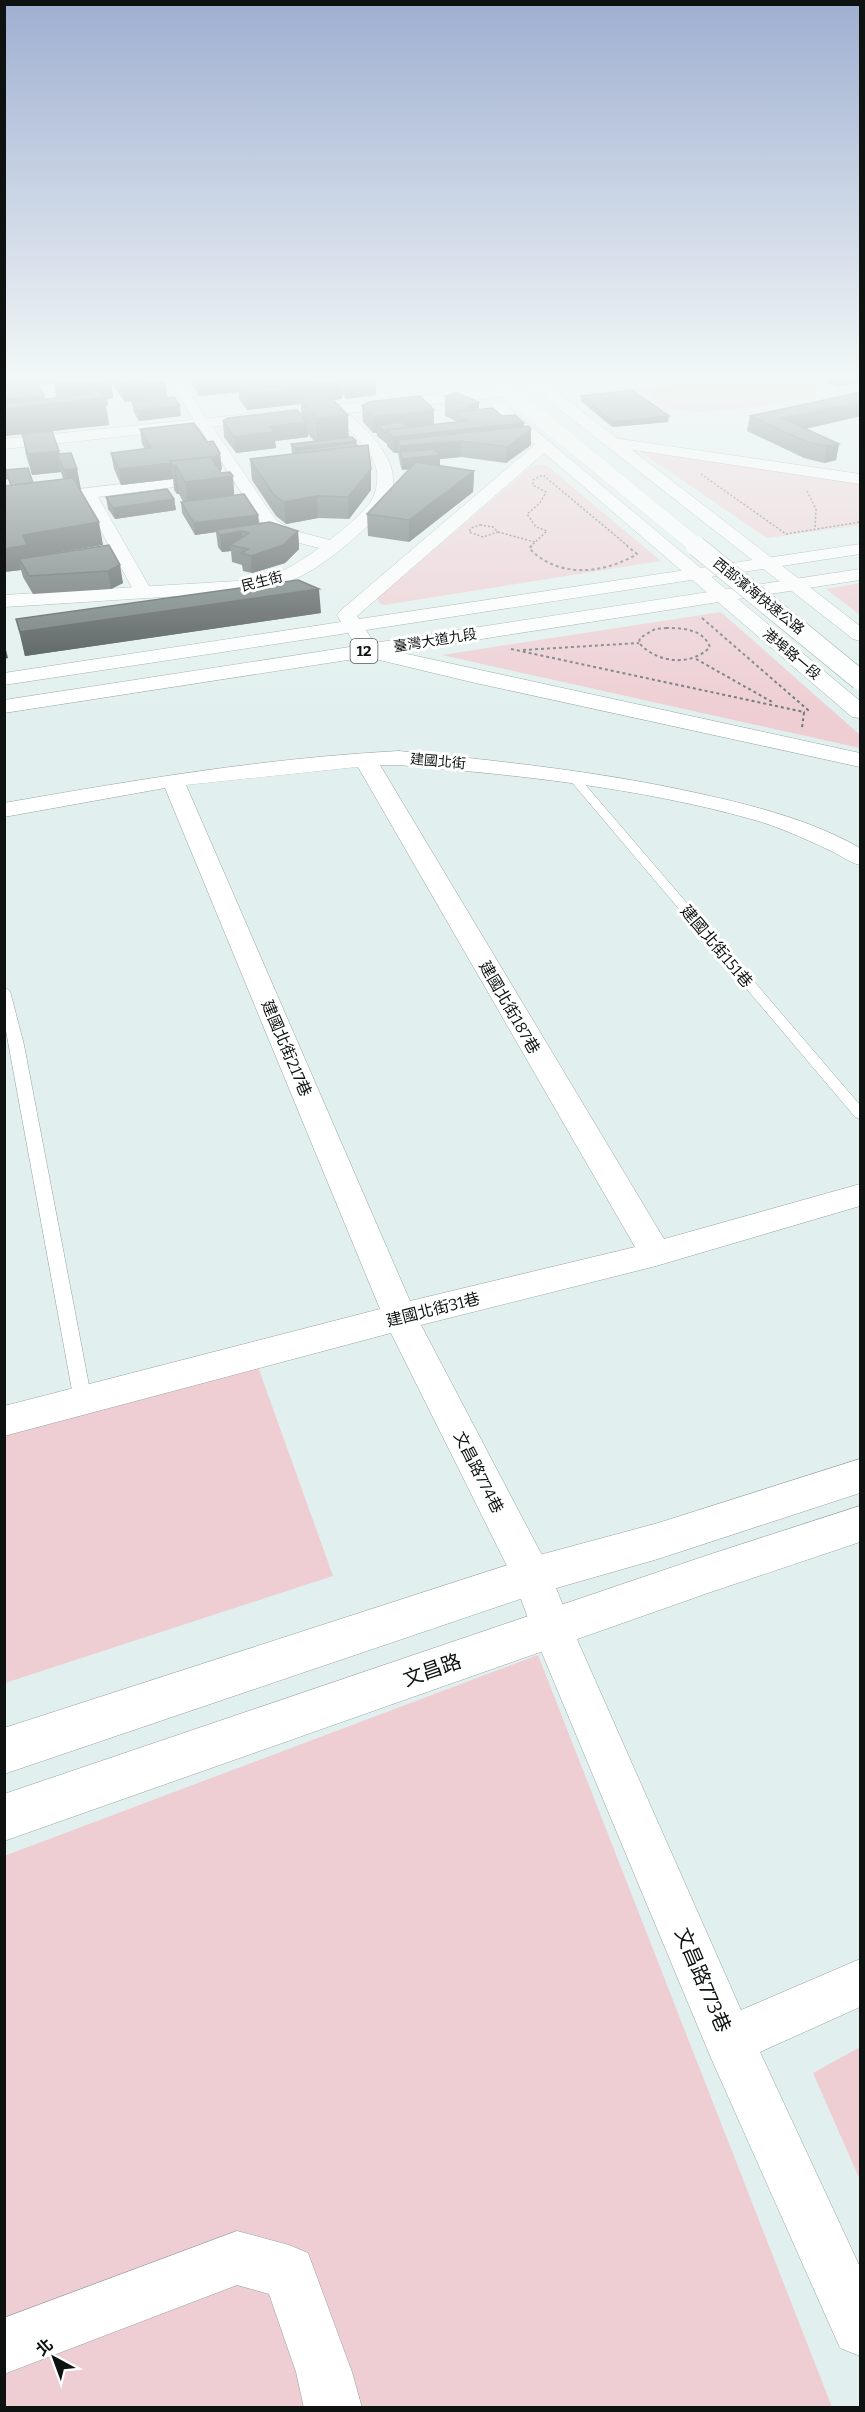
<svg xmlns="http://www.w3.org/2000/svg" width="865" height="2412" font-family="Bitter,'Noto Sans TC',serif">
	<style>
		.green { fill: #eeced3 }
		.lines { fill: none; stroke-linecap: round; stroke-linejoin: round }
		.service-casing { stroke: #96a3a2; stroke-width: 1 }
		.minor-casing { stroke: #96a3a2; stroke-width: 1 }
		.tertiary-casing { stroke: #96a3a2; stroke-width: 1 }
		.primary-casing { stroke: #96a3a2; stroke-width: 1 }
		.path-far1 { stroke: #707978; stroke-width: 1.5; stroke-dasharray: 2 2; stroke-linecap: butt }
		.path { stroke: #707978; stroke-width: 2; stroke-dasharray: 3 3; stroke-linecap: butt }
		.service { fill: #fff; fill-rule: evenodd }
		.minor { fill: #fff; fill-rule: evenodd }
		.tertiary { fill: #fff; fill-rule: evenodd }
		.primary { fill: #fff; fill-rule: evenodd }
		.trunk-bridge-far1-casing { stroke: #96a3a2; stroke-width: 16; stroke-linecap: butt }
		.trunk-bridge-casing { stroke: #96a3a2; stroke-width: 21; stroke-linecap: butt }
		.trunk-bridge-far1 { stroke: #fff; stroke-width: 16 }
		.trunk-bridge { stroke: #fff; stroke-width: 20 }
		.wall { fill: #545f5e; fill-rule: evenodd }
		.shaded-wall { fill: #454d4c }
		.building { fill: #626e6d; stroke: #454d4c; stroke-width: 1.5 }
		.labels { text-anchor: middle; stroke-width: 6; stroke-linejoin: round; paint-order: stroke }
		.far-street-label { font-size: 14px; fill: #0e1312; stroke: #fff }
		.shield { fill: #fff; stroke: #565a59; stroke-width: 1.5 }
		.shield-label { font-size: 15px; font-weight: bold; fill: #0e1312 }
		.street-label { font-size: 16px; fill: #0e1312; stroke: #fff }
		.near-street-label { font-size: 20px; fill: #0e1312; stroke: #fff }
	</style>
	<rect width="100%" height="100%" fill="#e1f0ee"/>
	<path class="green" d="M756 376C776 376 804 372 818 390L813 396 800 400C770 404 664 426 649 395L651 392 601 398 596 394Z
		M638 450 860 484V525L767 538Z
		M537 465H546L661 561 384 605 379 603 378 598 526 471Z
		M860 583V615L826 589Z
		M721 612 860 735V748L442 655Z
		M257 1364 333 1576 5 1683V1429Z
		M538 1655 832 2407H5L4 1856Z
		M860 2047V2180L813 2073Z"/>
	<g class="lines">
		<g class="service-casing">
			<path id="service" d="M573 774 577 775 860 1105V1119L855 1117 569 779 568 777Z
				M4 987 10 991 24 1045 92 1401 89 1406 83 1408 77 1406 74 1401 4 1020Z"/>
		</g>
		<g class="minor-casing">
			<path id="minor" d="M166 376H178L275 519 292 530 337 542 340 546 337 550 331 551 280 538 263 526Z
				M98 380 105 384 103 387 4 397V389Z
				M214 473 220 475 222 478 220 481 98 497 153 593 150 597H138L135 593 83 498 4 508V498Z
				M399 751C502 761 605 772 706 795 759 807 813 821 860 848V865C848 862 839 854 827 849 803 838 777 826 751 819 636 787 517 775 399 765H380L664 1239 860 1184V1206L656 1266 421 1325 546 1563 572 1628 741 2010 860 1959V2007L760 2052 860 2267V2356L840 2348 711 2058 532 1629 514 1580 391 1333 4 1436V1406L380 1309 165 788 4 817V803C135 780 266 758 399 751ZM358 767 635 1247 410 1301 186 785Z
				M237 2231 289 2245 308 2253 352 2372 362 2408H304L296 2372 269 2294 237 2285 4 2374V2318Z"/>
		</g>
		<g class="tertiary-casing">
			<path id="tertiary" d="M520 376H536L548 385 860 626V641L853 639 539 393 348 413C383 445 416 479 372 522 353 540 323 566 299 577 257 596 209 594 164 597 111 600 58 604 4 607V595L237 581C254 579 271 576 286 569 307 559 357 521 370 503 376 494 378 483 377 472 373 448 348 430 332 414L4 449V439L530 385Z
				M498 402 503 403 860 701V718L852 717 493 409 491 406 493 403Z
				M860 1459V1493L658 1559 532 1595 4 1774V1728L532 1557 658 1523Z
				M860 1506V1542L708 1593 4 1841V1794L708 1555Z"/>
		</g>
		<g class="primary-casing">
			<path id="primary" d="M614 438 860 474V484L608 446 606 443 608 440Z
				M544 440 550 442 552 445 550 448 357 616 359 619 860 544V554L366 630 374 643 860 569V580L398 652 860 753V767L471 682 367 657 4 713V700L356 646 348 633 4 685V673L341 622 337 615 340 611 538 442Z"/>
		</g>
		<path class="path-far1" d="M701 474 786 534 860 522
			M807 491 816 509 815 529
			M480 525 493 527 498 532 483 537 469 532 471 528Z
			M498 532 535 542
			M530 547 547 531 536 527 527 514 540 503 546 492 533 485V480L543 475 629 547"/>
		<path class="path" d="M532 546 529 548C558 579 603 574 637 554L627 546
			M702 618 808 710 804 712
			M666 628C683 628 703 629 710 647 691 667 657 663 639 643L640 638 655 629Z
			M511 649 804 712 802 728
			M523 650 639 643
			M696 659 774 703"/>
		<use href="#service" class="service"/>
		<use href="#minor" class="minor"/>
		<use href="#tertiary" class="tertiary"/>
		<use href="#primary" class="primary"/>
		<g class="trunk-bridge-far1-casing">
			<path id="trunk-bridge-far1" d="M489 376 698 547"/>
		</g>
		<g class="trunk-bridge-casing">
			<path id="trunk-bridge" d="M696 546 860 680"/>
		</g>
		<use href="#trunk-bridge-far1" class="trunk-bridge-far1"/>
		<use href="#trunk-bridge" class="trunk-bridge"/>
	</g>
	<path class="wall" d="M4 376H110L113 398 107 399 108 406H106L109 425 52 431 59 454 77 469 81 490H80L103 545 30 557 109 545 123 583 111 589 33 594 23 577 21 570 4 572 10 485 8 479 4 480 7 470 33 483 63 479 61 472 32 475 26 455 22 434 4 436ZM54 383 56 398 44 399 38 384Z
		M112 376H160L165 382 167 397 125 402 114 387Z
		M188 376H265V380H262V382L265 381V376H367L376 395 346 399 342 394V399L333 400 349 437 356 445 371 490 349 519 318 518 286 524 276 516 252 480 250 459 292 454 291 444 314 441 308 434V437L275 441 276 448 236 453 224 437 223 421 301 415V404L247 410 239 399V392L199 396 189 379Z
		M812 376H861L837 387Z
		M861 392V416L805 429 839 444 836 460 824 463 804 458 747 431 750 416Z
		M445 396 479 402V409L524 423V427L531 429V445L506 463 461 457 440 459V466L474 471 473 492 409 542 368 536 367 514 409 469 402 470 400 464 398 453H394L387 446V444L377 436V433H373L363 422 362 406 434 424 456 422V421L445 416Z
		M581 396 668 422 612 427 581 401Z
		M132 402 181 416 139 421 134 413Z
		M140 429 222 469 220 471 234 495 258 515 259 523 298 531 299 549 285 563 252 573 243 571 242 565 232 562 231 551 222 552 218 547 216 532 195 535 182 513 181 502H183L179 494H177L174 490 173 479 121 485 114 469 111 453 145 449 142 444Z
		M106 497 174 499 176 510 115 519 108 509Z
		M321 613 25 656 16 619Z"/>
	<path class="shaded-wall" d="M4 376H52L54 383 4 388Z
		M101 376H110L113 398 107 399 108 406H106L109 425 4 436V400L44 396 45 404 62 402 58 385Z
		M239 376H265V380H262L263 389 238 384 239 392 199 396 198 380Z
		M355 376 341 382 342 399 315 402 314 383Z
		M839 376H861V382L837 387Z
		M165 382 167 397 125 402 123 387Z
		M376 385V395L346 399 345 388Z
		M313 388V403L300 399 301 404 247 410 245 394Z
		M479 402V422L467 425 468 405Z
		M861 402V416L787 433 782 418Z
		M180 406 181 416 139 421 138 411Z
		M434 410V426L386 430 377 425V433H373V417Z
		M348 415 349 442 356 441V447L298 454 295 451V448L317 445 316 418Z
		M669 416 668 422 612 427 613 422Z
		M307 422 308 437 275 441 276 448 236 453 234 437 269 426Z
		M524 423 523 435 531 429V445L506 463 507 447 461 441V457L440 459V467L402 470V459L400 454V446L398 440V453H394L393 437Z
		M839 444 836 460 824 463 827 446Z
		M59 451 61 464 57 454 61 472 32 475 28 454Z
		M220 453 222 469 215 474 176 465 179 494H177L173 466Z
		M4 463 8 477 6 470 8 479 4 480Z
		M171 463 173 479 121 485 119 469Z
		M77 469 81 490 68 492 64 470Z
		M371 469V490L349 519 348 497Z
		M474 471 473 492 409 542V520Z
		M233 476 235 505 189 511 185 482Z
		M317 496 318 518 286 524 284 502Z
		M174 499 176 510 115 519 113 508Z
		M258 515 259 526 216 530V532L195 535 194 523Z
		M99 522 103 545 30 557 32 568 19 559 21 570 4 572V549L23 535Z
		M242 531 244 548 230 545 231 551 222 552 220 535Z
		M298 531 299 549 285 563 252 573 251 556Z
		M120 565 123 583 111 589 108 571Z
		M319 589 321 613 25 656 20 632Z
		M4 642 8 658 4 659Z"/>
	<path class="building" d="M54 376H102L104 380 58 385Z
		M115 376H160L165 382 123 387Z
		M195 376H239L198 380Z
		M265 376H303L313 388 245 394 238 384 269 381Z
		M308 376H338L341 380 314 383Z
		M338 376H367L376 385 345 388 341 384V380Z
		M36 378 44 396 4 400V382Z
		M99 389 104 398 4 409V404L90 394 88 390Z
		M632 390 669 416 613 422 581 396Z
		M861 392V402L782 418 839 444 827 446 807 442 750 416Z
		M457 393 479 402 468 405 445 396Z
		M323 396 332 399 348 415 316 418 300 399Z
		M420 396 434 410 373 417 362 406 369 402Z
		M174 397 180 406 138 411 132 402Z
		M493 408 502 416 515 415 524 423 393 437 386 430 465 421 456 412Z
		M297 410 307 422 269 426 274 432 234 437 223 421 228 418Z
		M402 422 409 427 386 430V433H385L377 425Z
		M194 423 207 442 213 441 220 453 213 458H212L211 457 170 461 171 463 119 469 111 453 151 448 140 429Z
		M528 426 531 429 507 447 461 441 400 446 398 440Z
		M52 431 59 451 28 454 22 434Z
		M352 437 356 441 295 448 291 444Z
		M355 443 358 446 297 453 295 451Z
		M368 445 371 469 348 497 317 496 284 502 274 495 250 459Z
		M434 449 440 455 402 459 400 452Z
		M71 453 77 469 64 470 57 454Z
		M211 457 221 473 230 472 233 476 185 482 176 465 173 466 170 461Z
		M416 462 474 471 409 520 367 514Z
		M28 468 33 483 11 485 6 470Z
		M73 478 99 522 23 535 27 545 4 549V486Z
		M167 489 174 499 113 508 106 497Z
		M244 494 258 515 194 523 181 502Z
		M270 522 298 531 283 545 251 556 241 553 248 549 230 545 249 533 242 531 220 535 216 530Z
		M109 545 120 565 108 571 29 576 19 559Z
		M298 580 319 589 20 632 16 619Z"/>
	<linearGradient id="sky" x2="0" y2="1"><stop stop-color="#9fafd1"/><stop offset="0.53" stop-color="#f2f8f7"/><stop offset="1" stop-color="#f2f8f7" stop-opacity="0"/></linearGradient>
	<rect width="865" height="714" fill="url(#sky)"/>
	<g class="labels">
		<g class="far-street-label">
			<text transform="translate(262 581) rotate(-14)" y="5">民生街</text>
			<text transform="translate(759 596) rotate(39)" y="5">西部濱海快速公路</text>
			<text transform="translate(435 640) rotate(-9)" y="5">臺灣大道九段</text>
			<text transform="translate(792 654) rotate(40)" y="5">港埠路一段</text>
			<text transform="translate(438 761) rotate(5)" y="5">建國北街</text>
		</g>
		<rect class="shield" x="350.5" y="639" width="27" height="24" rx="4.5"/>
		<g class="shield-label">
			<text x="364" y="656">12</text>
		</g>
		<g class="street-label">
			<text transform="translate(717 946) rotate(50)" y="6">建國北街151巷</text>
			<text transform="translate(510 1007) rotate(60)" y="6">建國北街187巷</text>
			<text transform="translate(287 1048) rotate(67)" y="6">建國北街217巷</text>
			<text transform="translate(433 1309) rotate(-14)" y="6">建國北街31巷</text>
			<text transform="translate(479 1472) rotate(63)" y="6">文昌路774巷</text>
		</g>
		<g class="near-street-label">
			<text transform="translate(432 1670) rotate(-19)" y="7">文昌路</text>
			<text transform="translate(703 1980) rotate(67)" y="7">文昌路773巷</text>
		</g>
	</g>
	<rect width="865" height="2412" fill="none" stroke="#0e1312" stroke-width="12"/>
	<g transform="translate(54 2358) rotate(319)" stroke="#ffffff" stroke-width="4.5" paint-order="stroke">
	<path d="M0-4.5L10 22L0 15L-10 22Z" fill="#0e1312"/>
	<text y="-9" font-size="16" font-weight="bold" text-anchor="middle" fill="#0e1312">北</text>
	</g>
</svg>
